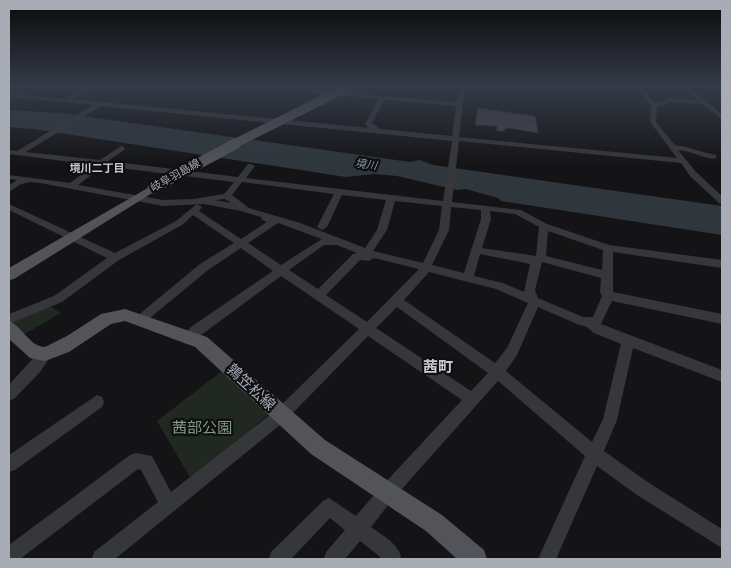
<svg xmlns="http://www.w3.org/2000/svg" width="731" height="568" font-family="Ubuntu,'Noto Sans JP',sans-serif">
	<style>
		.green { fill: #212822 }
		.water { fill: #2f373d }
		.building { fill: #434548; stroke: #2f2f31 }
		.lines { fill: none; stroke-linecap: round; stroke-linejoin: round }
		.minor { fill: #36373a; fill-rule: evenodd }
		.major { fill: #525459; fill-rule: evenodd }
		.major-bridge-far1 { stroke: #525459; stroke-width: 9 }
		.major-bridge { stroke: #525459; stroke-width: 11 }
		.labels { text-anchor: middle; stroke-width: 4.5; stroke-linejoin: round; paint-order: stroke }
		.far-water-label { font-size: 11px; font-style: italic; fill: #839aab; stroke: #0f0f11 }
		.far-neighbourhood-label { font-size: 11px; font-weight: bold; fill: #c8cbd1; stroke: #0f0f11 }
		.far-street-label { font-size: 11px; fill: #a8acb4; stroke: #0f0f11 }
		.quarter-label { font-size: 15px; font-weight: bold; fill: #c8cbd1; stroke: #0f0f11 }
		.near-street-label { font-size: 15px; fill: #a8acb4; stroke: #0f0f11 }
		.near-park-label { font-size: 15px; fill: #819d82; stroke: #0f0f11 }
	</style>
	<rect width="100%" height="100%" fill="#141416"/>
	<path class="green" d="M48 305 61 313 23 335 10 322Z
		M222 371 270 413 191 479 157 421Z"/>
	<path class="water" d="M9 110 61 113 410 162 420 160 433 165 722 206V235L501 201 498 198 466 189 457 190 397 176 374 174 346 177 34 129 9 127Z"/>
	<path class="building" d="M478 108 535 116 538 133 509 128 504 129 505 131H497V126L475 125Z"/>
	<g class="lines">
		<path class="minor" d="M86 87 91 88 73 99 369 128 365 124 378 99 312 94 309 92 312 90 457 102 459 87H465L459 137 677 158 650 122 651 106 637 87H643L655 103 669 98 697 100 682 87H689L722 114V119L702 104 670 102 657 107 656 122 675 145C691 147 700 152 716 155L717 157 713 159C701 157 691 151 678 150L696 172 722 196V204L719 203 690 176 681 163 459 141 452 202 521 210 547 224 609 245 722 260V268L613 252V292L722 314V324L612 301 601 324 722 370V382L633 348 617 420 604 451 649 483 722 529V548L637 495 597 466 556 559H538L585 456 498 381 393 499 371 527C382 535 396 542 401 556L400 559H381L379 556 360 541 345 559H324L326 552 345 530 330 518 291 559H269L271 552 323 501 329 498 356 516 381 487 462 400 368 336 286 420 115 559H92L94 552 158 502 141 470 138 469 20 559H9V545L130 455 136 453 152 456 171 492 276 410 359 329 281 276 193 341 189 342 185 341 183 337 191 327 273 271 241 248 208 270 144 323H136L134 320 136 317 200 264 234 243 193 215 182 225 119 260 62 302 9 324V314L54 296 107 258 9 210V204L115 253 176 221 197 204 202 207 199 211 241 239 267 222 262 220 261 217 241 211 204 204 163 206 40 183 30 182 19 185 9 192V185L17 180 9 179V175L70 183 94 165 9 154V150L17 151 93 105 9 97V93L65 99ZM384 100 456 106 452 136 380 129 372 123ZM101 106 452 141 443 201 246 178 255 166 251 164H248L238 177 108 161 124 150 125 148 121 146 100 160 26 152ZM103 166 234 182 224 194 194 199 163 200 78 185ZM242 182 334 194 317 227 322 230 327 227 342 195 386 200 377 230 365 248 300 223 249 208 232 195ZM225 199 231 203 215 200ZM395 201 442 206 439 230 423 263 373 251 387 230ZM451 207 481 210V219L464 273 432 265 449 230ZM490 211 515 214 539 227 536 256 482 248 491 219ZM278 223 322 239 281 265 248 243ZM548 231 603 250 602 270 546 256ZM324 245H337L357 253 353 254 318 289 289 270ZM480 254 530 264 524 292 503 283 474 276ZM374 258 419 269 367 322 326 295 360 260 369 261ZM542 262 601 278 600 292 602 296 593 317H583L538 298 535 290ZM429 272 496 289 528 303 507 348 495 363 404 300ZM397 307 488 373 471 391 376 328ZM538 307 577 324 587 327 594 333 621 344 603 419 592 442 506 371 517 355Z
			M45 348 50 350 52 354 40 372 14 399 9 400V385C15 378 40 350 45 348Z
			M97 395 102 397 104 402 102 407 15 470 9 472V455Z"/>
		<path class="major" d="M153 185 159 188 157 190 14 279 9 280V268Z
			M125 309 207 337 325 440 442 515 484 550 487 559H457L426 531 311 454 195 347 125 321 111 324 69 352 45 361 30 358 9 339V321C22 326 30 347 45 347L67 336 101 314Z"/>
		<path class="major-bridge-far1" d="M232 145 348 87"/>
		<path class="major-bridge" d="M153 188 235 144"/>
	</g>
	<linearGradient id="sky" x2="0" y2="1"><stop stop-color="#0b0b0c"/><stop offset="0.52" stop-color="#343a47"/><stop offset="1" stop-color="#343a47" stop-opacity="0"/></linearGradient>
	<rect width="731" height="166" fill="url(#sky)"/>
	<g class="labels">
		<g class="far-water-label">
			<text transform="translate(366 164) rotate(8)" y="4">境川</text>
		</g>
		<g class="far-neighbourhood-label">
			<text x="97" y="172">境川二丁目</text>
		</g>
		<g class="far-street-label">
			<text transform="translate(175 175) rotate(-29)" y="4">岐阜羽島線</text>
		</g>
		<g class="quarter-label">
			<text x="438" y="372">茜町</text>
		</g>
		<g class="near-street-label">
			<text transform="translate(251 387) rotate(43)" y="5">鶉笠松線</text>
		</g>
		<g class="near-park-label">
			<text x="202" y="433">茜部公園</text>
		</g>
	</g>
	<rect width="731" height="568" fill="none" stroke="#a8acb4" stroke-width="20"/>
</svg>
